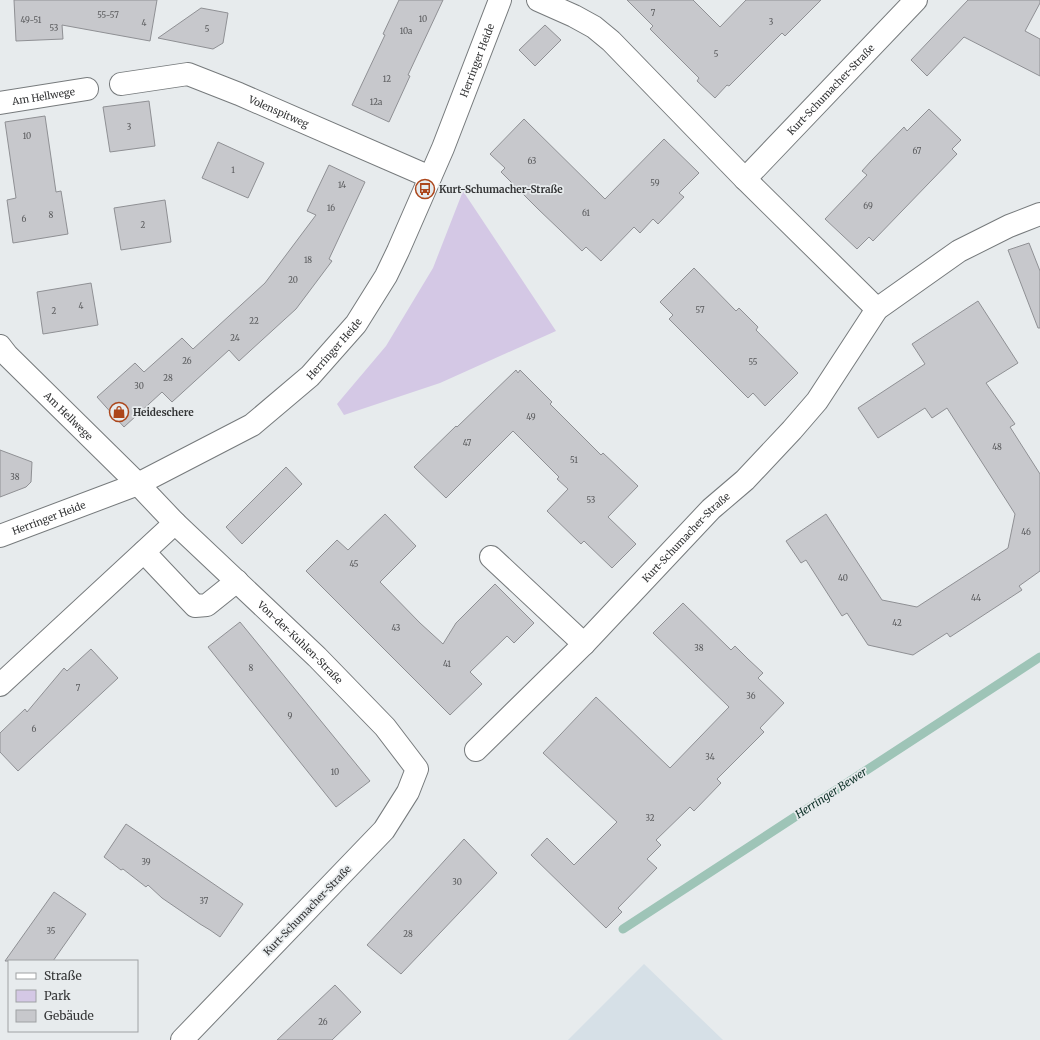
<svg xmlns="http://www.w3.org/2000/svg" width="1040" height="1040" font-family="Merriweather,serif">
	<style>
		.built { fill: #d6e0e7 }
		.green { fill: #d4c8e5 }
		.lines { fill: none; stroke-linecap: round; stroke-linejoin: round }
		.stream { stroke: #9ec4b7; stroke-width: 9 }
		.building { fill: #c7c8cc; stroke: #8f9094 }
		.minor-casing { stroke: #767a7c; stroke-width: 24 }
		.minor { stroke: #fff; stroke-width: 22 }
		.labels { text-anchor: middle; stroke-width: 3.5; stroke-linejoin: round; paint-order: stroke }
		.number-label { font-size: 8px; fill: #595a5c }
		.street-label { font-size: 10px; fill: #343536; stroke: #e7ebed }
		.poi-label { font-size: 10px; font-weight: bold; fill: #343536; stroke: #e7ebed; text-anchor: start }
		.water-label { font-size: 11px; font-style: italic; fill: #0d3027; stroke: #e7ebed }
	</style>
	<rect width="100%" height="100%" fill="#e7ebed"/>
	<path class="built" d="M644 964 723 1040H568Z"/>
	<path class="green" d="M463 191 556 331 440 383 344 415 337 404 386 346 433 268Z"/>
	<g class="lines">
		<path class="stream" d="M623 929 1040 657"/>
	</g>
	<path class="building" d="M14 0H157L150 41 62 25 63 39 16 41Z
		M399 0H443L408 75 410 76 389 122 352 105 385 35 383 34Z
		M627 0H693L720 27 746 0H821L785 36 782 33 729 86 727 85 715 98 697 81 699 78 650 29 653 26Z
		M968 0H1040V3L1025 31 1040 39V76L964 37 927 76 911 60Z
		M201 8 228 13 223 43 213 49 158 38Z
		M545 25 561 40 535 66 519 50Z
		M149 101 155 146 110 152 103 107Z
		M929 109 961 140 952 149 957 154 873 241 869 237 857 249 825 219 867 175 862 171 871 161 904 127 907 131Z
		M45 116 56 192 61 191 68 234 13 243 7 200 16 198 5 122Z
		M524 119 605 199 664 139 699 173 679 193 684 197 658 224 653 219 640 233 634 227 601 261 586 247 582 251 538 209 501 172 505 168 490 154Z
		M218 142 264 163 248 198 202 178Z
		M329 165 365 182 329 259 332 261 296 309 239 361 229 350 172 402 162 392 124 427 97 397 135 363 144 372 182 338 193 349 265 283 316 215 307 211Z
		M165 200 171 242 121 250 114 208Z
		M1029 243 1040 271V328H1038L1008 250Z
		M694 268 736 311 739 308 758 327 756 330 798 373 765 406 753 393 748 398 669 319 673 315 660 302Z
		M91 283 98 325 43 334 37 292Z
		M978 301 1018 363 986 383 1015 424 1010 427 1040 474V571L1019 586 1022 590 950 637 947 633 913 655 868 645 847 613 842 616 806 560 801 563 786 541 826 514 882 600 917 607 1008 548 1015 514 1010 506 947 408 932 418 925 408 878 438 858 408 925 364 912 344Z
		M516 370 518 373 520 370 552 402 550 404 601 455 603 453 638 486 608 517 636 544 612 568 584 541 581 544 547 511 568 489 557 479 559 477 513 431 446 498 414 467 456 426 457 427Z
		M0 450 32 462 31 482 26 487 0 497Z
		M286 467 302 484 242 544 226 527Z
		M385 514 416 546 380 582 420 623 443 644 456 623 495 584 534 623 514 643 507 636 470 672 482 684 450 715 306 571 337 540 348 550Z
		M683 603 731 650 735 646 748 659 763 673 758 678 784 703 760 728 764 732 717 779 721 783 694 811 690 807 656 840 661 845 647 859 657 868 618 908 622 912 606 928 531 855 547 838 574 865 617 822 543 753 596 697 670 768 729 707 653 633Z
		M240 622 370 781 336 807 208 647Z
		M91 649 118 678 18 771 0 752V733L25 709 27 712 64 668 67 671Z
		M126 824 243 904 220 937 210 930 200 924 162 898 148 885 146 887 123 869 121 870 104 857Z
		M464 839 497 873 401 974 367 945 417 891Z
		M54 892 86 914 53 961H5Z
		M335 985 361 1012 332 1040H277Z"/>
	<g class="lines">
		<g class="minor-casing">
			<g id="minor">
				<path d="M538 0 574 16 594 27 611 41 745 179 877 309"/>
				<path id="s1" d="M121 84 188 74 239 94 430 177"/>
				<path id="s2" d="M0 103 87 89"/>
				<path id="s3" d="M745 179 916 0"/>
				<path id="s4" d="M0 346 7 355 138 484 175 523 317 657 385 727 417 769 408 792 384 830 182 1040"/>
				<path id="s5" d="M0 536 138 484 252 425 310 376 356 324 386 276 398 251 443 148 500 0"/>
				<path d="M144 552 159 568 195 606 207 605 237 581"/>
				<path d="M491 557 584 644"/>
				<path d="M0 685 175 523"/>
				<path id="s6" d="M476 750 584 644 711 509 745 480 792 430 817 401 877 309 959 251 1009 226 1040 214"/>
			</g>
		</g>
		<use href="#minor" class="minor"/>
	</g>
	<defs>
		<g id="bus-ring" transform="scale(1)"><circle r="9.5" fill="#e7ebed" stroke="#ac461b" stroke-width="1.5"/><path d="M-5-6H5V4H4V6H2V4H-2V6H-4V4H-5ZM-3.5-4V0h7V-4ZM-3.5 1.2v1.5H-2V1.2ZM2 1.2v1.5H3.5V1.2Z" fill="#ac461b"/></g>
		<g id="shop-ring" transform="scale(1)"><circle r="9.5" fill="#e7ebed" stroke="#ac461b" stroke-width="1.5"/><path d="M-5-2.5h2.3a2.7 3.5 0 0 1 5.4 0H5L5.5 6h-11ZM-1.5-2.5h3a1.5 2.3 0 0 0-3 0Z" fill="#ac461b"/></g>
	</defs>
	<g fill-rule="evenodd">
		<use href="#bus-ring" x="425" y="189"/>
		<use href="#shop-ring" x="119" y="412"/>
	</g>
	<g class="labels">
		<g class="number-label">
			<text x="653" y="16">7</text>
			<text x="108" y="18">55-57</text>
			<text x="423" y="22">10</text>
			<text x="31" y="23">49-51</text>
			<text x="771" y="25">3</text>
			<text x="144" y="26">4</text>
			<text x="54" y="31">53</text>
			<text x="207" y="32">5</text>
			<text x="406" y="34">10a</text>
			<text x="716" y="57">5</text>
			<text x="387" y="82">12</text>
			<text x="376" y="105">12a</text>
			<text x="129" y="130">3</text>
			<text x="27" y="139">10</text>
			<text x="917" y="154">67</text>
			<text x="532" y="164">63</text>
			<text x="233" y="173">1</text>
			<text x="655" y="186">59</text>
			<text x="342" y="188">14</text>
			<text x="868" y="209">69</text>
			<text x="331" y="211">16</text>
			<text x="586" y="216">61</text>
			<text x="51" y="218">8</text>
			<text x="24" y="222">6</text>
			<text x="143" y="228">2</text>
			<text x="308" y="263">18</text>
			<text x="293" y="283">20</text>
			<text x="81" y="309">4</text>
			<text x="700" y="313">57</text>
			<text x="54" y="314">2</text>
			<text x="254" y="324">22</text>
			<text x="235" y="341">24</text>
			<text x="187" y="364">26</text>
			<text x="753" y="365">55</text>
			<text x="168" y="381">28</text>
			<text x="139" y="389">30</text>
			<text x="531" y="420">49</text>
			<text x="467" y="446">47</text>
			<text x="997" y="450">48</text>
			<text x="574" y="463">51</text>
			<text x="15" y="480">38</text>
			<text x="591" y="503">53</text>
			<text x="1026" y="535">46</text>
			<text x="354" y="567">45</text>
			<text x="843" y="581">40</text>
			<text x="976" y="601">44</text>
			<text x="897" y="626">42</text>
			<text x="396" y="631">43</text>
			<text x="699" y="651">38</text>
			<text x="447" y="667">41</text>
			<text x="251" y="671">8</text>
			<text x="78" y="691">7</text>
			<text x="751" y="699">36</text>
			<text x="290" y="719">9</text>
			<text x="34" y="732">6</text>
			<text x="710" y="760">34</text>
			<text x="335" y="775">10</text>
			<text x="650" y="821">32</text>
			<text x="146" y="865">39</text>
			<text x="457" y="885">30</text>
			<text x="204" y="904">37</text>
			<text x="51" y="934">35</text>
			<text x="408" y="937">28</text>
			<text x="323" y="1025">26</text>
		</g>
		<g class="street-label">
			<text dy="4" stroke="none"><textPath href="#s5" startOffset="712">Herringer Heide</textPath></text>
			<text dy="4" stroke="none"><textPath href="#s3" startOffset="124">Kurt-Schumacher-Straße</textPath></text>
			<text dy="4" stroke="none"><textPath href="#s2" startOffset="44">Am Hellwege</textPath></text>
			<text dy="4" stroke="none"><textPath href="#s1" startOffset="166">Volenspitweg</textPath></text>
			<text dy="4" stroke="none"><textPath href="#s5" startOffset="388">Herringer Heide</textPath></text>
			<text dy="4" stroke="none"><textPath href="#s4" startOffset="98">Am Hellwege</textPath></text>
			<text dy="4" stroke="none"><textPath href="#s5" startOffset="52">Herringer Heide</textPath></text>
			<text dy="4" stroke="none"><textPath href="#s6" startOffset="299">Kurt-Schumacher-Straße</textPath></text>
			<text dy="4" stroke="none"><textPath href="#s4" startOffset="422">Von-der-Kuhlen-Straße</textPath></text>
			<text transform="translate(307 910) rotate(-46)" y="4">Kurt-Schumacher-Straße</text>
		</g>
		<g class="poi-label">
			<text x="439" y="193">Kurt-Schumacher-Straße</text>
			<text x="133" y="416">Heideschere</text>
		</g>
		<g class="water-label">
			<text transform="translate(831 793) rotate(-33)" y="4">Herringer Bewer</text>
		</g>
	</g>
	<rect x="8" y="960" width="130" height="72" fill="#e7ebed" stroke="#9fa2a4"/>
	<rect x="16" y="973" width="20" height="6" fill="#ffffff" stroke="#9fa2a4"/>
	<text x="44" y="980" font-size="12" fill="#343536">Straße</text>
	<rect x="16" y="990" width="20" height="12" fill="#d4c8e5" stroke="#9fa2a4"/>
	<text x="44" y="1000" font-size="12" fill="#343536">Park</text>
	<rect x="16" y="1010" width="20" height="12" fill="#c7c8cc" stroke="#9fa2a4"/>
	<text x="44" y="1020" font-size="12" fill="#343536">Gebäude</text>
</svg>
